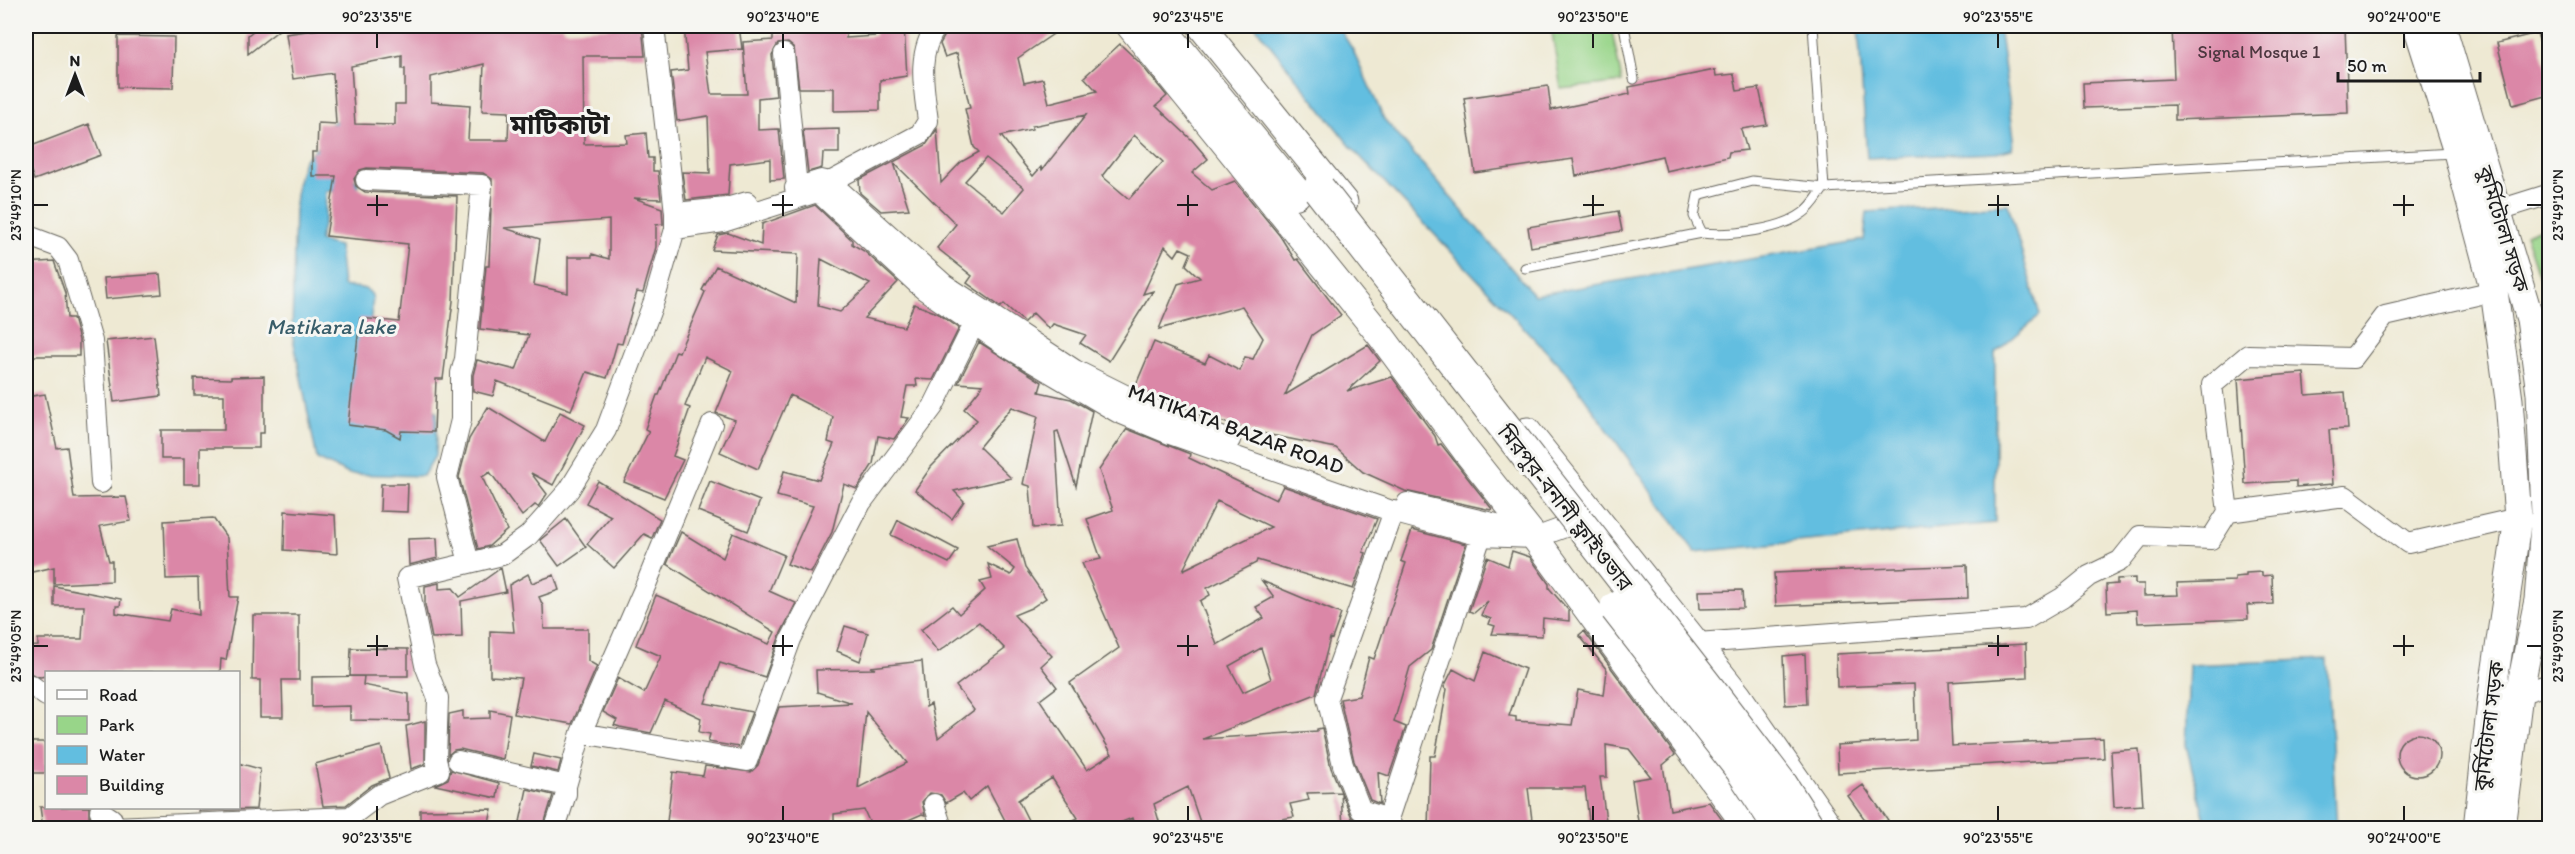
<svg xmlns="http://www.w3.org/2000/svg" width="2575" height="854" font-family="Itim,'Noto Sans Bengali',sans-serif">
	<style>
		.green { fill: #98d589; stroke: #5a7852; stroke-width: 1.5 }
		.water { fill: #62bee0; stroke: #3f6d7e; stroke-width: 1.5 }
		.building { fill: #db87a7; fill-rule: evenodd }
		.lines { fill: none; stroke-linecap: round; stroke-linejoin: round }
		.lane-casing { stroke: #66645c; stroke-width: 11 }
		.street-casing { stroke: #66645c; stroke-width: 22 }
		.secondary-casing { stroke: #66645c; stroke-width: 29 }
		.primary-casing { stroke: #66645c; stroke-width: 34 }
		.lane { stroke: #fff; stroke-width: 9 }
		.street { stroke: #fff; stroke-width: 20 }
		.secondary { stroke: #fff; stroke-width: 27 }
		.primary { stroke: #fff; stroke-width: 32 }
		.primary-bridge-casing { stroke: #66645c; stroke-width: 34; stroke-linecap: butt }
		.primary-bridge { stroke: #fff; stroke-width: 32 }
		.ticks { fill: none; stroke: #1c1c1c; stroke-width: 2 }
		.labels { text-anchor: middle; stroke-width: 6; stroke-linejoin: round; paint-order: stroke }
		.number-label { font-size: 18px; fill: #4c373f }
		.street-label { font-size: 21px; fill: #1c1c1c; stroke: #f6f6f2 }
		.water-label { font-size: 22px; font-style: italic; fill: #385d6a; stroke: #f6f6f2 }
		.district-label { font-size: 27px; font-weight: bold; fill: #1c1c1c; stroke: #f6f6f2 }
		.neatline { fill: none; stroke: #1c1c1c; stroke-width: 2 }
		.ticks-label { font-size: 15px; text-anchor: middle; fill: #1c1c1c }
	</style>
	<rect width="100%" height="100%" fill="#f6f6f2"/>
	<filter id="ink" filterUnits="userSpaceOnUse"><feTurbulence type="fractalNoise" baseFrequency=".0167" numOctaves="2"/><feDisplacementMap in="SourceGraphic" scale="12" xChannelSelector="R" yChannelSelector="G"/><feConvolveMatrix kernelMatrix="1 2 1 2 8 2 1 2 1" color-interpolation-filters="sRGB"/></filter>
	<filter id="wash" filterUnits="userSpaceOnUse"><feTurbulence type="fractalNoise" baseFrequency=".008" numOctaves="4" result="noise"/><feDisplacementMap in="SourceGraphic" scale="24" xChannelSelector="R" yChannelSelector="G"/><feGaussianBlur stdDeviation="1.35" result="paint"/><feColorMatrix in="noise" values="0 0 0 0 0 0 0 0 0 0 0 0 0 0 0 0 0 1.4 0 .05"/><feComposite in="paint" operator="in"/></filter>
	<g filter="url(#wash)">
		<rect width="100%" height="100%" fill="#eee9d3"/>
		<path class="green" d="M1551 26H1611L1622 82 1561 89Z
			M2549 225H2550L2549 306 2525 234Z"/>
		<path class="water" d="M1255 26H1338L1353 50 1384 119 1534 295 1864 240 1867 212 2008 204 2040 315 1995 353V523L1695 552 1567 373 1351 147Z
			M1858 26H1999L2014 138 2012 149 1997 153 1867 158Z
			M343 116 353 179 358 182 357 193 326 191 325 218 319 241 339 246 343 286C354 289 369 284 373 298L367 351 437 413 435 456 423 476 349 474 317 459 292 333 295 206 297 185 304 160 320 145 331 124Z
			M2327 659 2337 828H2207L2186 745 2189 665Z"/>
		<g id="blocks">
			<path class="building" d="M259 26H284L248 54V35Z
				M342 26H423L424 30 443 26H563L564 30 642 26 645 56H583L584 144 627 143 626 135 646 133 648 158H653V171H658L661 199 634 198 662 208 663 224 656 225V247L643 293 637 292 622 344 617 343 607 378 587 372 571 410 497 381 493 396 473 391V375L477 360 516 370 529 335 480 329 486 266H489L492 179 483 173 367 168 360 170 354 179 356 186 365 192 457 196 453 301 443 379H436L434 432 401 431 400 438 386 430 348 425 360 318 399 322 408 244 326 236 336 176H312V152H317L318 123 336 124 333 73 293 79 286 34ZM402 56V69H405V104H395V125L355 124 351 66ZM484 64 482 111 509 112 508 140H468L470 105 431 102V77ZM609 220V259L592 254V257H568V293L534 285 540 239 504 228Z
				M684 26H739L742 49 705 52 711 94H747L743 42 773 40V34H805V28H828V26H845L846 38 875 36 874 26H904L907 76 880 80V110L834 111V88H799L794 48 788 43 778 44 772 55 776 96 758 98V130L779 129 784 179 770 180V159L730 164 728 195 686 200 682 172 710 173 708 116 677 121 671 72 688 70Z
				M961 26H1065L1018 58 1024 83 1043 79 1049 103 1097 91 1084 77 1120 44 1139 62 1167 96 1156 106 1192 140 1208 159 1192 173 1212 190 1235 181 1280 236 1295 260 1298 259 1341 315 1312 335 1285 395 1368 345 1380 361 1347 391 1392 377 1435 436 1438 445 1441 444 1492 509 1491 510 1405 491 1363 472 1336 448 1256 432 1200 415 1178 404 1177 407 1135 387 1154 342 1205 363 1209 355 1240 371 1245 357 1253 359 1263 338 1242 306 1159 329 1178 284 1200 278 1186 265 1191 253 1180 248 1175 256 1165 246 1143 294 1153 291 1109 361 1080 343 1086 335 1053 324 1049 329 1033 313 1024 322 1004 304 1001 307 967 283 972 276 937 248 956 224 894 163 909 209 881 211 860 193 859 180 926 145 937 129 941 183 961 162 979 152 974 147 965 109 970 108 957 53 945 57 940 44 948 30ZM1086 115 1042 170 1041 167 1033 176 1001 136 1032 129V126ZM1134 135 1163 162 1129 199 1102 176ZM986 158 1024 188 1004 212 965 181Z
				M2172 26H2345L2348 113 2175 120V105L2084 108 2083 83 2174 79Z
				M2537 33 2550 80V95L2513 105 2497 43Z
				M118 36 174 37 173 88 118 87Z
				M1715 70 1716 76 1734 74 1737 91 1759 88 1767 125 1741 129 1747 150 1729 152 1728 157 1666 171 1662 156 1576 176 1573 159 1475 173 1464 98 1548 86 1551 110 1630 94 1629 87Z
				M89 124 101 155 34 180 26 157V148Z
				M839 129V153H823L822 168 808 172 803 130Z
				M815 205 852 240V244L864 251 898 282 864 318 904 327 914 304 937 313 959 328 933 380 916 379 917 386H907L901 417 909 418 894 439 878 436 873 464 857 489 844 484 832 532 811 573 787 564 813 506 777 496 784 471 819 480 834 444 828 442 833 417 790 395 758 469 720 452 735 420 716 413 733 371 705 357 685 406 690 408 673 456 683 460 664 498 624 482 649 431 645 429 657 395H659L676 351 679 352 705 292 702 290 716 266 796 303 798 254 712 250 718 235 728 233 761 245 762 224ZM821 259 870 284 840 312 818 306Z
				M1618 211 1622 231 1531 247 1528 227Z
				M54 261 65 293 67 318H73L79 340V356H27L26 263Z
				M160 274 162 294 106 299 104 278Z
				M154 336 161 396 114 402 106 341Z
				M979 342 1042 382 1039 392 1071 399 1092 411 1076 486 1058 431 1055 432 1061 526 1033 528 1030 486 1023 484 1038 416 1012 407 979 447 1011 478 954 491 964 501 952 519 915 490 931 467 977 420 964 409 983 385 958 383Z
				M2304 373 2306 395 2345 392 2348 429 2329 430 2333 484 2296 487V481L2245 484 2238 379Z
				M264 376V433H259V448H200V484H184V459H161V430H224V395H194V378L231 379V377Z
				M45 394 57 448 67 447 74 498 126 497 131 521 100 526 109 561H112V581L54 584V567L28 573 26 562V397Z
				M488 407 545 442 560 412 585 425 553 485 531 473 547 494 538 507 535 505 522 516 490 472 482 477 507 530 489 546 478 549 459 477 469 439Z
				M1127 429 1190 454 1189 458 1276 500 1283 486 1377 519 1363 552 1366 553 1353 589 1257 560 1256 563 1207 588 1210 595 1200 601 1217 645 1264 618 1256 607 1274 597 1262 581 1341 614 1332 639 1330 638 1316 694 1203 739 1317 731V729L1322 728 1331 768 1341 792 1307 793 1309 800 1290 804 1294 817 1228 828H1202L1188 787 1154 804 1161 828H1135L1132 818 1107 828H1055L1078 818 1052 778 1018 800 1032 828H1009L987 786 969 801 963 793 946 803 941 795 930 793 922 802 925 815 922 814 890 828H872L864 810 834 814V826H789V828H697V826L667 822 673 772 703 776 705 766 751 772 758 765 779 707 852 703 817 692 816 670 876 669 871 667 922 661 926 707 931 704 938 738 974 710 956 686 1005 649 979 622 938 652 921 630 952 606 959 614 985 590 980 582 992 579 988 564 1011 575 1015 569 987 546 1017 539 1025 568 1046 598 1031 608 1014 615 1052 656 1041 666 1057 687 1040 700 1087 770 1112 754 1070 683 1119 648 1082 563 1101 559 1087 519 1113 510 1099 470ZM1217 501 1271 527 1183 570ZM1261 648 1271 679 1243 692 1229 666ZM866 712 907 763 858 788Z
				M598 481 660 519 652 538 644 534 614 568 587 544 611 516 586 503Z
				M710 481 760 501 748 531 698 511Z
				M381 484H408L407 512 380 511Z
				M285 511 335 515 337 554 284 550Z
				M213 518 227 538 230 597H238L226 660 221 659 220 672H46V676L40 677 26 672V647L38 646V639H82L84 606H54V586L121 599 120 606H116V613L168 621 171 609 199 615 198 578 166 579 164 521Z
				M566 519 586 547 559 566 540 540Z
				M898 520 939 540 958 550 949 563 891 535Z
				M1412 530 1466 544 1431 650 1410 667 1394 722 1406 727 1389 776 1378 772 1380 804 1370 800 1354 761 1340 699 1359 696 1369 657 1374 659 1406 563 1401 561Z
				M681 532 723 558 733 533 784 555 769 591 796 603 780 635 765 677 720 663 705 703 752 712 739 747 708 742 710 734 699 732 701 718 665 701 651 733 620 727 614 725 617 720 603 712 618 678 644 693 661 656 636 645 656 595 769 644 775 632 667 564Z
				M437 538 438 558 409 565 408 539Z
				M1512 551 1530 557 1549 584V588L1569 611V621L1543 618 1542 636 1492 634 1495 626 1489 624 1491 619 1481 615 1488 601 1474 613 1469 611 1487 557 1508 566Z
				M1967 565 1968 598 1776 606 1774 573Z
				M501 568 506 592 461 601 462 637 432 638 425 605V586L439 583V589L453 588 460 597Z
				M2262 572V576L2272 575 2273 604 2247 605 2248 619 2138 623 2137 610 2107 612 2106 585 2117 584V579L2135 578V584H2144V596L2178 595 2177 583 2235 581V577L2246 576V573Z
				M528 574 532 583 554 575 559 590 539 597 543 606 544 629H588V661L597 666 572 724 514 714 521 678 490 676V631L514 632 509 585Z
				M1742 590 1743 608 1700 609 1699 591Z
				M253 615H299V680H282L283 717H260V680H252Z
				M845 626 868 633 860 661 837 651Z
				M1584 631 1675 755 1663 765 1670 810 1709 802 1726 825 1707 828H1639L1632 780 1651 777 1629 749 1606 745 1607 777H1600L1607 828H1590L1585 788H1528L1533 828H1428L1430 756H1435L1447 689 1444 687 1453 669 1475 681 1485 652 1525 669 1509 716 1516 717V721L1572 725 1578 690 1604 695 1607 670 1579 635Z
				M2026 644 2027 677 1949 682 1952 746 2103 738 2104 758 1838 773 1837 745 1916 740 1914 684 1837 687 1836 654Z
				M351 648 408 649V676H350Z
				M1805 654 1807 704 1785 705 1783 656Z
				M364 676 363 685 409 694V721L350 720V706L312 707V677Z
				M490 710 510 714 503 759 460 749 454 750 448 755 449 714 463 711V719L490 718Z
				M425 721V764L411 769 406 726Z
				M2397 755a21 21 0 1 1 42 0a21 21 0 1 1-42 0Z
				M26 742H45L46 773H26Z
				M381 746 389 778 372 785 346 805 323 806 315 764Z
				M2139 749 2143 805 2114 807 2111 751Z
				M534 754 561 760 558 772 531 766Z
				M238 763 260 769 256 809 199 811 200 807H238Z
				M451 770 499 783 497 798 435 785 448 779Z
				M1863 785 1888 820 1876 828H1871L1848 796Z
				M527 789 553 795 543 828H525L526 823 520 822Z
				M1341 792 1352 818 1372 826V828H1343Z
				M40 807H89V816L93 821 94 828H43Z
				M492 809 488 828H420V810Z"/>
		</g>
	</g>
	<g filter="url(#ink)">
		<use href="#blocks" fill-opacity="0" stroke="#66645c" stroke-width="1.5"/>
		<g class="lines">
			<g class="lane-casing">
				<path id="lane" d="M1624 26 1634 79
					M1813 26 1824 188C1818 196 1812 207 1803 213 1781 230 1729 236 1702 233L1694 216 1698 195 1752 181 1824 188 2453 153
					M1525 268 1702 233"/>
			</g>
			<g class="street-casing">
				<path id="street" d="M784 54 797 187
					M366 180 482 185 465 359 461 373V420L447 477 469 563
					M830 182 920 134 928 121C924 89 916 53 937 26
					M795 188 821 180 830 182 944 284 1075 370 1183 424 1230 440
					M675 213 726 208 747 202
					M2486 214 2550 194
					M675 229 723 222 814 193 820 194 923 289 1010 349 1117 412 1170 434 1403 515 1481 536 1535 538 1587 519
					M26 235 58 247 68 260 92 341 101 483
					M1407 503 1505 526 1519 523
					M2228 512 2212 385 2248 355 2353 358 2385 316 2494 291
					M1697 643 2026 619 2062 598 2089 576 2120 561 2140 536 2211 539 2228 512 2345 496 2408 543 2518 518
					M26 684 31 685 46 696
					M2509 697 2550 684
					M581 733 647 582 712 424
					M458 761 566 786 581 733 747 761 791 639 861 503 933 407 974 324
					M934 804 942 828
					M100 811 112 819 114 827 350 817 379 795 439 771 436 760 438 698 425 665 407 578 502 555 528 536 569 490 606 430 654 301 675 229V213L654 26
					M1388 819 1481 536
					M555 828 566 794V786
					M1393 828 1388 819 1361 810 1343 765 1327 698 1394 511"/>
			</g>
			<g class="secondary-casing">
				<path id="secondary" d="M1130 26 1381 336 1466 451 1535 538 1748 828
					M1201 26 1344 202
					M2417 26 2457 152 2494 291 2509 400 2518 518 2491 702 2477 828
					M2442 26 2530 319 2540 393 2545 513 2538 600 2519 694 2502 828
					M1527 431 1738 696 1830 828"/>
			</g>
			<g class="primary-casing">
				<path id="primary" d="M1158 26 1295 193"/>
			</g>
			<use href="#lane" class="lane"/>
			<use href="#street" class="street"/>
			<use href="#secondary" class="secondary"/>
			<use href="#primary" class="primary"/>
			<g class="primary-bridge-casing">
				<path id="primary-bridge" d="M1319 189 1715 697 1781 784 1809 828
					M1616 608 1741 769 1780 828"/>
			</g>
			<use href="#primary-bridge" class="primary-bridge"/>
		</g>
	</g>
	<path class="ticks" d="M377 33V48M783 33V48M1188 33V48M1593 33V48M1998 33V48M2404 33V48M377 195V216M783 195V216M1188 195V216M1593 195V216M1998 195V216M2404 195V216M33 205H48M367 205H388M772 205H793M1177 205H1198M1583 205H1604M1988 205H2009M2393 205H2414M2527 205H2542M377 635V656M783 635V656M1188 635V656M1593 635V656M1998 635V656M2404 635V656M33 646H48M367 646H388M772 646H793M1177 646H1198M1583 646H1604M1988 646H2009M2393 646H2414M2527 646H2542M377 806V821M783 806V821M1188 806V821M1593 806V821M1998 806V821M2404 806V821"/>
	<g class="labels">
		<g class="number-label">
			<text x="2259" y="58">Signal Mosque 1</text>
		</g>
		<g class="street-label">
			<text transform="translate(2503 229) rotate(73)" y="7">কুর্মিটোলা সড়ক</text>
			<text transform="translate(1236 429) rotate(20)" y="7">MATIKATA BAZAR ROAD</text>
			<text transform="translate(1565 508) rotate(52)" y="7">মিরপুর-বনানী ফ্লাইওভার</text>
			<text transform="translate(2489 726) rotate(-83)" y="7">কুর্মিটোলা সড়ক</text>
		</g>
		<g class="water-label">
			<text x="331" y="334">Matikara lake</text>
		</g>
		<g class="district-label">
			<text x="560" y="134">মাটিকাটা</text>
		</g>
	</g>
	<rect width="2575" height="854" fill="none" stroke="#f6f6f2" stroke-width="66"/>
	<rect x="45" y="671" width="195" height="138" fill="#f6f6f2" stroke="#9f9f9c" stroke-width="1.5"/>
	<rect x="57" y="690" width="30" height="9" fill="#ffffff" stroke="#9f9f9c" stroke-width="1.5"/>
	<text x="99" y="701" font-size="18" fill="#1c1c1c">Road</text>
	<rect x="57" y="716" width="30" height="18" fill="#98d589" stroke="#9f9f9c" stroke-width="1.5"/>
	<text x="99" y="731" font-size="18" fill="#1c1c1c">Park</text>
	<rect x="57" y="746" width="30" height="18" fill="#62bee0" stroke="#9f9f9c" stroke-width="1.5"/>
	<text x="99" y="761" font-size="18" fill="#1c1c1c">Water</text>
	<rect x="57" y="776" width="30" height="18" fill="#db87a7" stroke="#9f9f9c" stroke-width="1.5"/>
	<text x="99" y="791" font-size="18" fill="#1c1c1c">Building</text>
	<g transform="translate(75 75)" stroke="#f6f6f2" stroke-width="4.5" paint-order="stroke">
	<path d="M0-4.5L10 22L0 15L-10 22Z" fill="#1c1c1c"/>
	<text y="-9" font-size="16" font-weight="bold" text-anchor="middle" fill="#1c1c1c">N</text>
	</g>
	<path d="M2338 72v9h142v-9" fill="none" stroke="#1c1c1c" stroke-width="3"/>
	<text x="2347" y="72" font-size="18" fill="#1c1c1c" stroke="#f6f6f2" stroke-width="4.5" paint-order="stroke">50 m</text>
	<rect x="33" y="33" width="2509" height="788" class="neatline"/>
	<g class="ticks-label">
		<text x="377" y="22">90°23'35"E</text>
		<text x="783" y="22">90°23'40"E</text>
		<text x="1188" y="22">90°23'45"E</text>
		<text x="1593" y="22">90°23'50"E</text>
		<text x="1998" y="22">90°23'55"E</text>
		<text x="2404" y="22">90°24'00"E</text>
		<text transform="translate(16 205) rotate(-90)" y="5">23°49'10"N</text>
		<text transform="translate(2558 205) rotate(-90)" y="5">23°49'10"N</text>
		<text transform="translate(16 646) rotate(-90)" y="5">23°49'05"N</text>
		<text transform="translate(2558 646) rotate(-90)" y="5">23°49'05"N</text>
		<text x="377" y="843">90°23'35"E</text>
		<text x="783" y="843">90°23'40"E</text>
		<text x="1188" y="843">90°23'45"E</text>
		<text x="1593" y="843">90°23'50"E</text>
		<text x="1998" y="843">90°23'55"E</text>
		<text x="2404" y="843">90°24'00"E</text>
	</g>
</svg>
